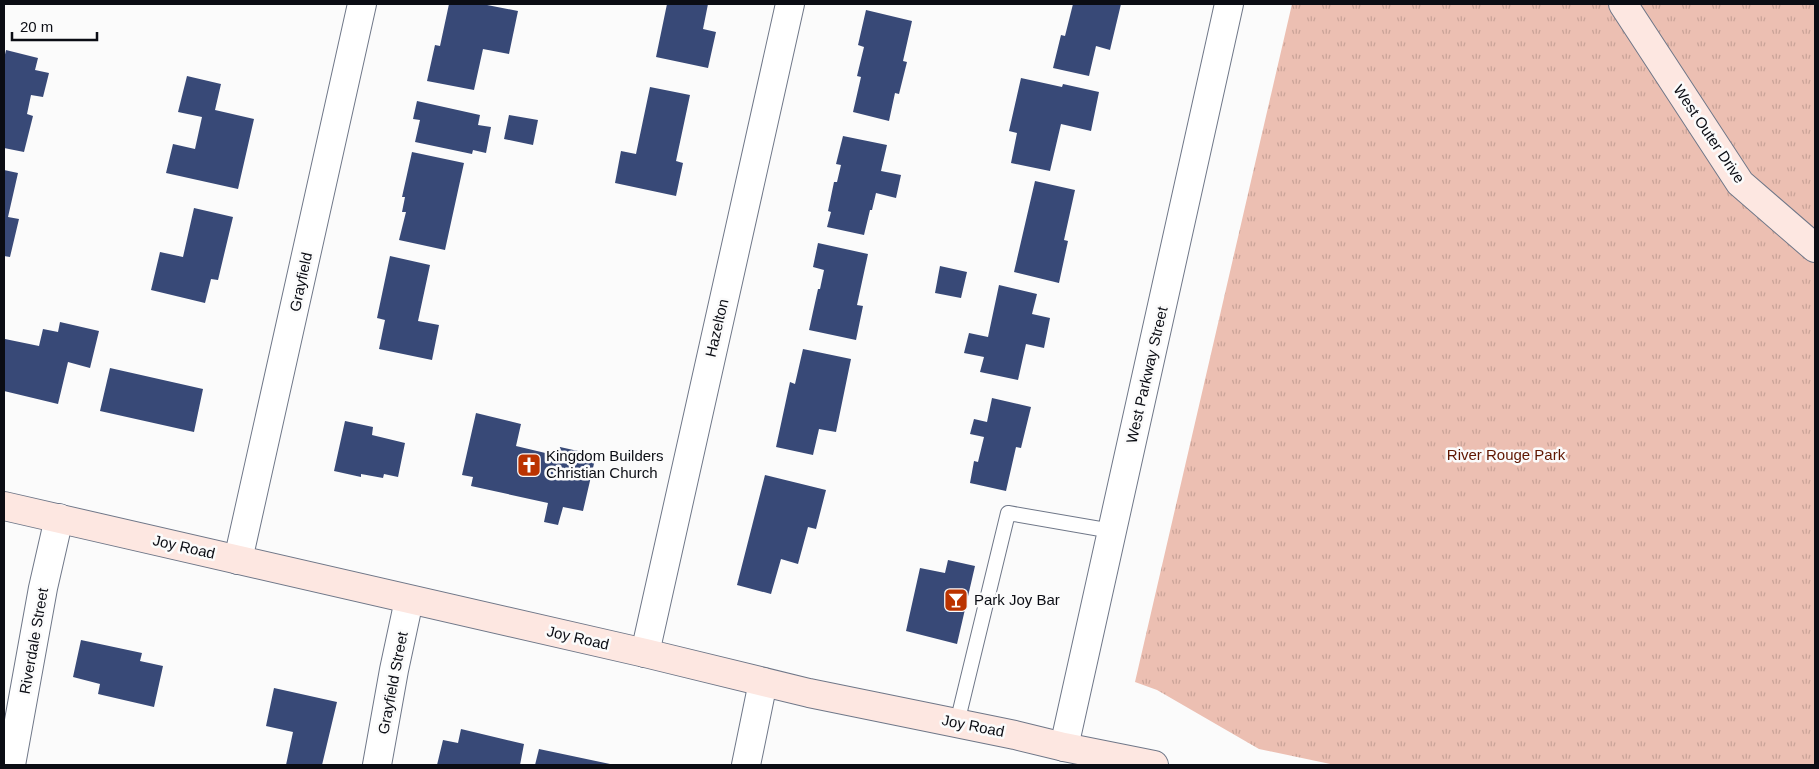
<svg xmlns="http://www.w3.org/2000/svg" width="1819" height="769" font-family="Helvetica,sans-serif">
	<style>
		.park { fill: url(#park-tufts) }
		.building { fill: #384977 }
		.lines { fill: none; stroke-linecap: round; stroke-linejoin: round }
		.service-casing { stroke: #6f7788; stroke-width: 16 }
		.minor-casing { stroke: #6f7788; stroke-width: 30 }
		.secondary-casing { stroke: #6f7788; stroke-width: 30 }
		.service { stroke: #fff; stroke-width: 14 }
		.minor { stroke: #fff; stroke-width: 28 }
		.secondary { stroke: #fde7e1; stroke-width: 28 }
		.labels { text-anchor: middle; stroke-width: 5; stroke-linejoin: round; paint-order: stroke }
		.street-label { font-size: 15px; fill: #0b0d14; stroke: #fbfbfb }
		.park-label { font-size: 15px; fill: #5f1600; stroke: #fbfbfb }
		.poi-label { font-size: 15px; fill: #0b0d14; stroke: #fbfbfb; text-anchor: start }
	</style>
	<defs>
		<pattern id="park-tufts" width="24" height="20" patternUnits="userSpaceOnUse" patternTransform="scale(1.25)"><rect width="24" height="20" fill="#ecbfb2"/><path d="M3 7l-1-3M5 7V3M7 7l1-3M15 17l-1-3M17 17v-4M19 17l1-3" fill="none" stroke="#c9a398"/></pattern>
	</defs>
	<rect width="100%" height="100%" fill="#fbfbfb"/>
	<path class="park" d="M1292 4H1815V765H1335L1259 749 1157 690 1135 682Z"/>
	<path class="building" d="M449 4H482L518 11 509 54 483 49 474 90 427 81 435 45 440 46Z
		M667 4H708L703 29 716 32 708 68 656 57Z
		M1073 4H1121L1110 50 1096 46 1089 76 1053 68 1061 35 1065 36Z
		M866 10 912 21 903 61 907 62 899 94 895 93 889 121 853 112 861 77 857 76 864 47 858 45Z
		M6 50 38 58 35 70 49 73 43 97 31 95 27 114 33 116 24 152 4 148V59Z
		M187 76 221 84 215 110 254 119 238 189 166 173 173 144 195 149 202 117 178 112Z
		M1021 78 1062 87 1063 84 1099 92 1091 131 1061 124 1050 171 1011 163 1017 133 1009 131Z
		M650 87 690 95 676 161 683 163 676 196 615 183 621 151 636 154Z
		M417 101 480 115 478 125 491 127 486 153 473 150 472 154 415 142 420 120 413 119Z
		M509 115 538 120 533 145 504 139Z
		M843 136 887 145 881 171 901 175 896 198 876 193 872 210H870L864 235 827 227 831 212 828 211 834 182H837L841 165 836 164Z
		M412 152 464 163 445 250 399 240 406 212H402L405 197H402Z
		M4 170 18 173 8 217 19 219 10 257 4 256Z
		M1035 181 1075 190 1064 240 1068 241 1059 283 1014 272Z
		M194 208 233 217 218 280 211 279 205 303 151 290 160 252 183 257Z
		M818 243 868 254 857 305 863 306 856 340 809 330 818 289H820L824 270 813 267Z
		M390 256 430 265 418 321 439 325 432 360 379 349 385 320 377 318Z
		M940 266 967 272 961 298 935 293Z
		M999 285 1037 294 1032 314 1050 318 1044 348 1026 344 1018 380 980 372 984 357 964 353 969 333 988 337Z
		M60 322 99 331 90 368 68 362 58 404 4 391 5 339 39 346 43 329 58 332Z
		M803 349 851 359 836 432 819 429 813 455 776 447 790 382 795 384Z
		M110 368 203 389 194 432 100 411Z
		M992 398 1031 407 1021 448 1016 447 1006 491 970 483 974 461 978 462 984 437 970 434 974 419 987 422Z
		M476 413 521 424 516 446 558 456 560 447 596 455 583 511 563 507 558 525 544 522 548 503 471 486 473 477 462 475Z
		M345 421 373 427 372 435 405 443 398 477 384 474 383 478 361 474V477L334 471Z
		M765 475 826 490 816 529 808 527 798 564 781 559 771 594 737 585Z
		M948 560 975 566 957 644 906 631 920 568 945 573Z
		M81 640 142 653 140 661 163 666 154 707 98 694 100 684 73 677Z
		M274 688 337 702 322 765H286L293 732 266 726Z
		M461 729 524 744 520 765H437L443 740 458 743Z
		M539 749 610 764V765H535Z"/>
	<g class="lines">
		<g class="service-casing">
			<path id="service" d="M957 723 1008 513 1112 531"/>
		</g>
		<g class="minor-casing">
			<path id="minor" d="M238 560 362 4
				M645 653 790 4
				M1064 747 1229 4
				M11 765 43 588 59 518
				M377 765 394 670 409 600
				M746 765 763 682"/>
		</g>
		<g class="secondary-casing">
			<path id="secondary" d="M1623 4 1740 183 1815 248
				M4 506 645 653 809 693 1015 735 1064 747 1154 765"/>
		</g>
		<use href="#service" class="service"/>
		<use href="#minor" class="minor"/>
		<use href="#secondary" class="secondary"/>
	</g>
	<defs>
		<g id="church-square" transform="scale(1.25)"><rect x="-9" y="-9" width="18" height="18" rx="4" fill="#b30" stroke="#fbfbfb"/><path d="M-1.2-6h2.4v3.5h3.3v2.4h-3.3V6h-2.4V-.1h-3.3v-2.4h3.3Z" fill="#fff"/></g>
		<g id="bar-square" transform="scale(1.25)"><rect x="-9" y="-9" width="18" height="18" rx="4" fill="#b30" stroke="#fbfbfb"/><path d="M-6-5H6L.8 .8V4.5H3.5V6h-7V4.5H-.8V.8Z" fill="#fff"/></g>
	</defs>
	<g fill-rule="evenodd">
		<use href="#church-square" x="529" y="465"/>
		<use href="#bar-square" x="956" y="600"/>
	</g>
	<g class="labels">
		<g class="street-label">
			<text transform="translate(1709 134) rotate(56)" y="5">West Outer Drive</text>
			<text transform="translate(301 282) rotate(-78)" y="5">Grayfield</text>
			<text transform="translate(717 328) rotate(-77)" y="5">Hazelton</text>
			<text transform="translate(1147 375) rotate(-77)" y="5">West Parkway Street</text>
			<text transform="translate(184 547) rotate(13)" y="5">Joy Road</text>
			<text transform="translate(578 638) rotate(13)" y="5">Joy Road</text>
			<text transform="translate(34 641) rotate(-80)" y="5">Riverdale Street</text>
			<text transform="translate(393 683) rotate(-79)" y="5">Grayfield Street</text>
			<text transform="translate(973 726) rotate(11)" y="5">Joy Road</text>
		</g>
		<g class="park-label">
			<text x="1506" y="460">River Rouge Park</text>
		</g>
		<g class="poi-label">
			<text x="546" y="461">Kingdom Builders<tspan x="546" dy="17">Christian Church</tspan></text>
			<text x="974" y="605">Park Joy Bar</text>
		</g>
	</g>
	<rect width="1819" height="769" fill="none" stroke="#0b0d14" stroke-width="10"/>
	<path d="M12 32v8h85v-8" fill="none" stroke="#0b0d14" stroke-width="2.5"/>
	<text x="20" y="32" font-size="15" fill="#0b0d14" stroke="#fbfbfb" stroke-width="4" paint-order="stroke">20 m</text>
</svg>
